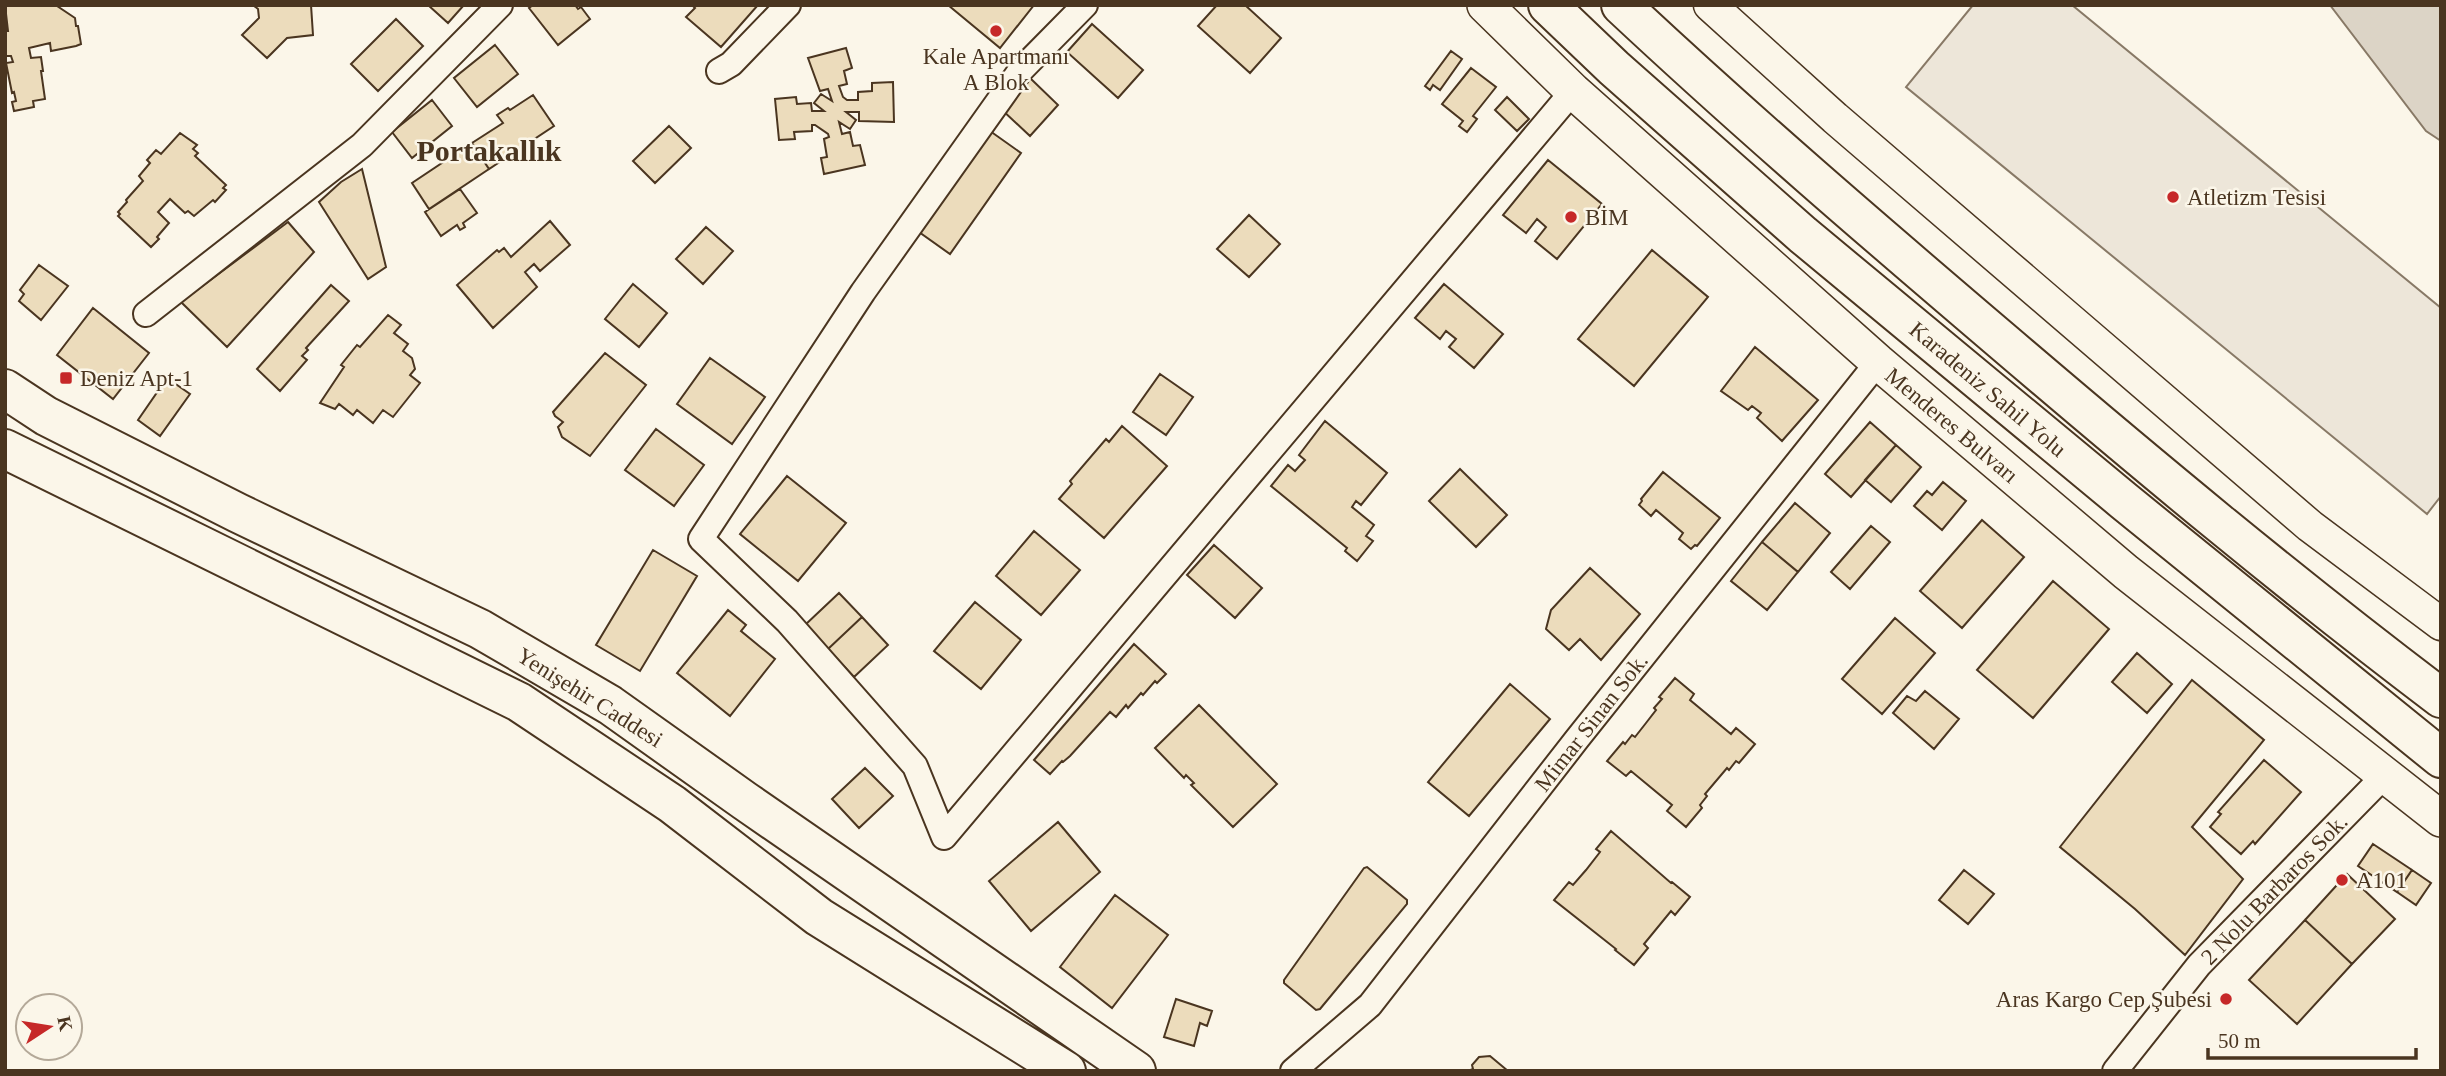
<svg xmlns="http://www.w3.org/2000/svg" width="2446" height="1076" font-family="'Times New Roman',serif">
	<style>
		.green { fill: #ede6d9; stroke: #887966; stroke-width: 2 }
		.water { fill: #dcd4c6; stroke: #887966; stroke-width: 2 }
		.building { fill: #ecdcbc; stroke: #4a3520; stroke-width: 2 }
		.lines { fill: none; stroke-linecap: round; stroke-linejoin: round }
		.minor-casing { stroke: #4a3520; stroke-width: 28 }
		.tertiary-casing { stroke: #4a3520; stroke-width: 35 }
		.secondary-casing { stroke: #4a3520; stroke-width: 38 }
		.primary-casing { stroke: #4a3520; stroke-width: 42 }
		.trunk-casing { stroke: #4a3520; stroke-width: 42 }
		.minor { stroke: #fbf6e9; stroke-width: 24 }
		.tertiary { stroke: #fbf6e9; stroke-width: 32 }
		.secondary { stroke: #fbf6e9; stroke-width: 35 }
		.primary { stroke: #fbf6e9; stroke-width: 38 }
		.trunk { stroke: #fbf6e9; stroke-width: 38 }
		.poi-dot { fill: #c62828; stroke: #fbf6e9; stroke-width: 2.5 }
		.labels { text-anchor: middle; stroke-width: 5; stroke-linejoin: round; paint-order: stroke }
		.poi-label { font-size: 23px; fill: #4a3520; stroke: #fbf6e9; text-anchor: start }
		.street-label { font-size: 23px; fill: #4a3520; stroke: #fbf6e9 }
		.district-label { font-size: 30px; font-weight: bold; fill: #4a3520; stroke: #fbf6e9 }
	</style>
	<rect width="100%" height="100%" fill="#fbf6e9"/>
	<path class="green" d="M1973 5H2072L2441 308V496L2427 514 1906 87Z"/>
	<path class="water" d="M2330 5H2441V141L2426 131Z"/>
	<path class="building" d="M5 5 57 6 75 18 76 26H78L81 44 76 46 51 51 50 43 29 48 31 58 41 57 43 71H41L45 99 33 101 34 107 14 111 12 102 16 101 14 92 12 93 6 63 13 62 11 56H5V31H8Z
		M253 5H311L313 35 287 38 267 58 242 35 259 18 258 9Z
		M428 5H464L448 23Z
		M533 5H575L578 9 581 7 590 19 558 45 529 8Z
		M692 5H758L721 47 686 17 695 8Z
		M948 5H1034L1000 48Z
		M1217 5H1245L1281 38 1250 73 1198 26Z
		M396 19 423 46 378 91 351 64Z
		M1092 24 1143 70 1118 98 1067 52Z
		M495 45 518 74 477 107 454 78Z
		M846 48 852 68 844 71 847 84 839 86 843 97 847 100H858V92L872 91V83L893 82 894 122 859 121V112H846L856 120 850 129 839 122 842 134 850 132 853 146 860 145 865 165 824 174 821 158 827 157 824 139 829 137 828 134 815 125H812V131L794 132 795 139 779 140 775 99 796 97 797 104 811 103 812 111H824L814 103 821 94 832 101 828 89 820 91 808 58Z
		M1451 51 1462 59 1440 90 1433 85 1430 90 1425 86Z
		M1471 68 1496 87 1473 116 1477 119 1467 132 1459 126 1463 121 1442 104Z
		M1029 77 1058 105 1030 136 1000 108Z
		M533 95 554 126 489 169 472 143 503 123 497 115 508 108 510 110Z
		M1507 97 1529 119 1517 131 1495 110Z
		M432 100 452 126 412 158 392 132Z
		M669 126 691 148 655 183 633 161Z
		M990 131 1021 153 950 254 919 232Z
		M180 133 197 145 193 149 198 153 195 156 226 185 223 188 226 190 215 202 213 200 194 216 188 211 185 213 170 199 158 212 169 223 157 237 159 239 151 247 118 216 120 214 118 212 127 202 126 200 143 181 139 176 150 163 147 160 156 150 161 154Z
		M472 143 489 169 429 209 412 183Z
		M1548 160 1602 204 1557 259 1535 241 1546 227 1537 219 1526 233 1503 215Z
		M362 169 386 267 368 279 319 202 341 182Z
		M460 189 477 213 463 223 465 227 460 230 457 225 441 236 425 212Z
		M1249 215 1280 244 1249 277 1217 249Z
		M550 221 570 245 540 271 534 264 525 272 537 287 493 328 457 285 497 250 499 252 504 248 511 257Z
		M288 222 314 252 227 347 181 302Z
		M706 227 733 251 703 284 676 259Z
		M1652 250 1708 297 1634 386 1578 339Z
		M39 265 68 286 41 320 19 301 24 294 20 290Z
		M633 284 667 313 639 347 605 319Z
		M1444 284 1503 334 1474 368 1449 347 1456 339 1446 331 1440 339 1415 318Z
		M331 285 349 301 306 348 308 350 302 356 307 360 280 391 257 369Z
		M93 308 149 353 113 399 57 355Z
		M388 315 401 325 394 333 408 344 403 351 412 358 415 369 410 375 420 383 393 417 383 410 373 423 357 410 353 415 339 404 335 409 320 403 344 367 341 365 357 345 360 347Z
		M1755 347 1818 400 1782 441 1757 418 1761 413 1752 406 1748 410 1721 391Z
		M605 353 646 385 590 456 562 437 558 427 563 422 555 416 553 412Z
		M710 358 765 397 732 444 677 404Z
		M1160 374 1193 397 1166 435 1133 412Z
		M167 378 190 394 160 436 138 420Z
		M1325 421 1387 473 1361 505 1356 501 1352 507 1374 525 1366 536 1373 541 1357 561 1345 551 1347 548 1271 486 1288 465 1295 471 1305 460 1299 455Z
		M1870 422 1896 445 1851 497 1825 474Z
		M1122 426 1167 466 1104 538 1059 499 1072 484 1070 481 1106 439 1109 442Z
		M656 429 704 465 674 506 625 470Z
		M1896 445 1921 467 1891 502 1865 480Z
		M1460 469 1507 515 1476 547 1429 501Z
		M1663 472 1720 518 1697 546 1695 545 1691 549 1679 539 1683 533 1656 510 1651 516 1639 505 1642 501 1641 499Z
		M787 476 846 523 798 581 740 534Z
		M1943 482 1966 501 1942 530 1914 506 1927 491 1932 495Z
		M1795 503 1830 533 1798 572 1762 542Z
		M1982 520 2024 557 1962 628 1920 591Z
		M1871 526 1890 542 1850 589 1831 572Z
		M1034 531 1080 570 1041 615 996 576Z
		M1762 542 1798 572 1767 610 1731 581Z
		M1214 545 1262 588 1235 618 1187 575Z
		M653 550 697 576 640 671 596 645Z
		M1590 568 1640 614 1601 660 1580 639 1569 650 1546 629 1551 610Z
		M2053 581 2109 629 2033 718 1977 670Z
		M839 593 862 617 828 649 805 625Z
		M975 602 1021 640 981 689 934 651Z
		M728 610 746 625 741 631 775 659 730 716 677 673Z
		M862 617 888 645 854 677 828 649Z
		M1895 618 1935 653 1882 714 1842 679Z
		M1134 644 1166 674 1157 683 1155 681 1143 695 1141 693 1128 708 1126 705 1116 717 1110 712 1070 756 1063 762 1062 761 1050 774 1034 760Z
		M2137 653 2172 684 2147 713 2112 682Z
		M1675 678 1694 694 1690 700 1731 734 1736 728 1755 744 1739 763 1736 761 1729 770 1727 768 1705 794 1707 796 1700 805 1702 808 1686 827 1667 811 1672 805 1631 771 1626 776 1607 761 1623 742 1625 744 1632 735 1635 737 1646 723 1656 710 1654 708 1662 699 1659 697Z
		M2192 680 2264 740 2192 827 2243 879 2185 955 2135 909 2060 847Z
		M1510 684 1550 719 1469 816 1428 782Z
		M1925 691 1959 719 1934 749 1893 713 1907 696 1916 701Z
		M1199 705 1277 784 1233 827 1191 785 1194 783 1186 775 1184 778 1155 748Z
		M2264 760 2301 792 2255 844 2253 841 2241 854 2210 827 2221 814 2218 812Z
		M865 768 893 796 859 828 832 799Z
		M1058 822 1100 872 1031 931 989 881Z
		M1611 831 1671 883 1672 882 1690 897 1675 915 1671 911 1644 944 1648 948 1634 965 1615 950 1616 949 1554 900 1569 882 1573 885 1586 870 1600 852 1596 849Z
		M2373 844 2412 870 2397 892 2358 866Z
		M1367 867 1407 900V904L1320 1009 1316 1010 1284 983V980L1364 868Z
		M1964 870 1994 894 1968 924 1939 900Z
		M2412 870 2431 883 2416 905 2397 892Z
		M2347 874 2395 919 2352 964 2305 920Z
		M1115 895 1168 935 1112 1008 1060 967Z
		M2305 920 2352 964 2297 1024 2249 980Z
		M1176 999 1212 1011 1207 1026 1200 1023 1194 1046 1164 1037Z
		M1490 1056 1508 1071H1468L1473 1069 1472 1065 1479 1057Z"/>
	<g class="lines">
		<g class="minor-casing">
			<path id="minor" d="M1085 5 1020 71 863 292 701 539 787 621 915 766 944 837 1573 91
				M719 71 731 64 788 5
				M146 314 362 145 500 5
				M1293 1071 1370 1005 1577 739 1878 362
				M2115 1071 2199 965 2385 775"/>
		</g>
		<g class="tertiary-casing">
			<path id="tertiary" d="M1710 5 1835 118 2310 526 2441 624"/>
		</g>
		<g class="secondary-casing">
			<path id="secondary" d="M1485 5 1573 91 1878 362 2126 572 2441 819"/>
		</g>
		<g class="primary-casing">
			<path id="primary" d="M5 389 46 416 238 513 480 629 610 705 745 801 1136 1071
				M5 449 519 702 672 804 819 917 1066 1071"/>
		</g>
		<g class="trunk-casing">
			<path id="trunk" d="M1548 5 1614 68 1803 235 2124 501 2441 758
				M1621 5C1745 121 1873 231 2001 340 2145 463 2290 584 2441 698"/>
		</g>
		<use href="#minor" class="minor"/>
		<use href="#tertiary" class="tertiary"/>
		<use href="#secondary" class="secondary"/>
		<use href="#primary" class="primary"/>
		<use href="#trunk" class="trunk"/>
	</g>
	<g class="poi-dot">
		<circle cx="996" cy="31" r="7"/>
		<circle cx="2173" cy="197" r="7"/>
		<circle cx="1571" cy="217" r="7"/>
		<rect x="59" y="371" width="14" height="14" rx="3.5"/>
		<circle cx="2342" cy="880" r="7"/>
		<circle cx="2226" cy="999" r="7"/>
	</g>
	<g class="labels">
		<g class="poi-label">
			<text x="996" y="64" text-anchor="middle">Kale Apartmanı<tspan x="996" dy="26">A Blok</tspan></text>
			<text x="2187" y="205">Atletizm Tesisi</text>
			<text x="1585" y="225">BİM</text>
			<text x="80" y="386">Deniz Apt-1</text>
			<text x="2356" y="888">A101</text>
			<text x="2212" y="1007" text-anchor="end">Aras Kargo Cep Şubesi</text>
		</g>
		<g class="street-label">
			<text transform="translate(1988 389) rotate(40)" y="8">Karadeniz Sahil Yolu</text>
			<text transform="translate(1952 425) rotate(40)" y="8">Menderes Bulvarı</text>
			<text transform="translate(590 697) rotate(32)" y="8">Yenişehir Caddesi</text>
			<text transform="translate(1591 722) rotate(-52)" y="8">Mimar Sinan Sok.</text>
			<text transform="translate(2274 889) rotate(-46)" y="8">2 Nolu Barbaros Sok.</text>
		</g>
		<g class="district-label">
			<text x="489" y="161">Portakallık</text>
		</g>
	</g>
	<rect width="2446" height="1076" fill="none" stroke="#4a3520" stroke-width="14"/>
	<g transform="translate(49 1027) rotate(78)"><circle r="33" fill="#fbf6e9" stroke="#b4a999" stroke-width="2"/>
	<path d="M0-5L12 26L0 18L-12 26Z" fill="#c62828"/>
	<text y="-10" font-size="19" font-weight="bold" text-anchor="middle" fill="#4a3520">K</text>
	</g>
	<path d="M2208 1048v10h208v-10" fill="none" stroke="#4a3520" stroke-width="3.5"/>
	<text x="2218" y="1048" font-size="21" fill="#4a3520" stroke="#fbf6e9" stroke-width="5" paint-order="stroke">50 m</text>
</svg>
